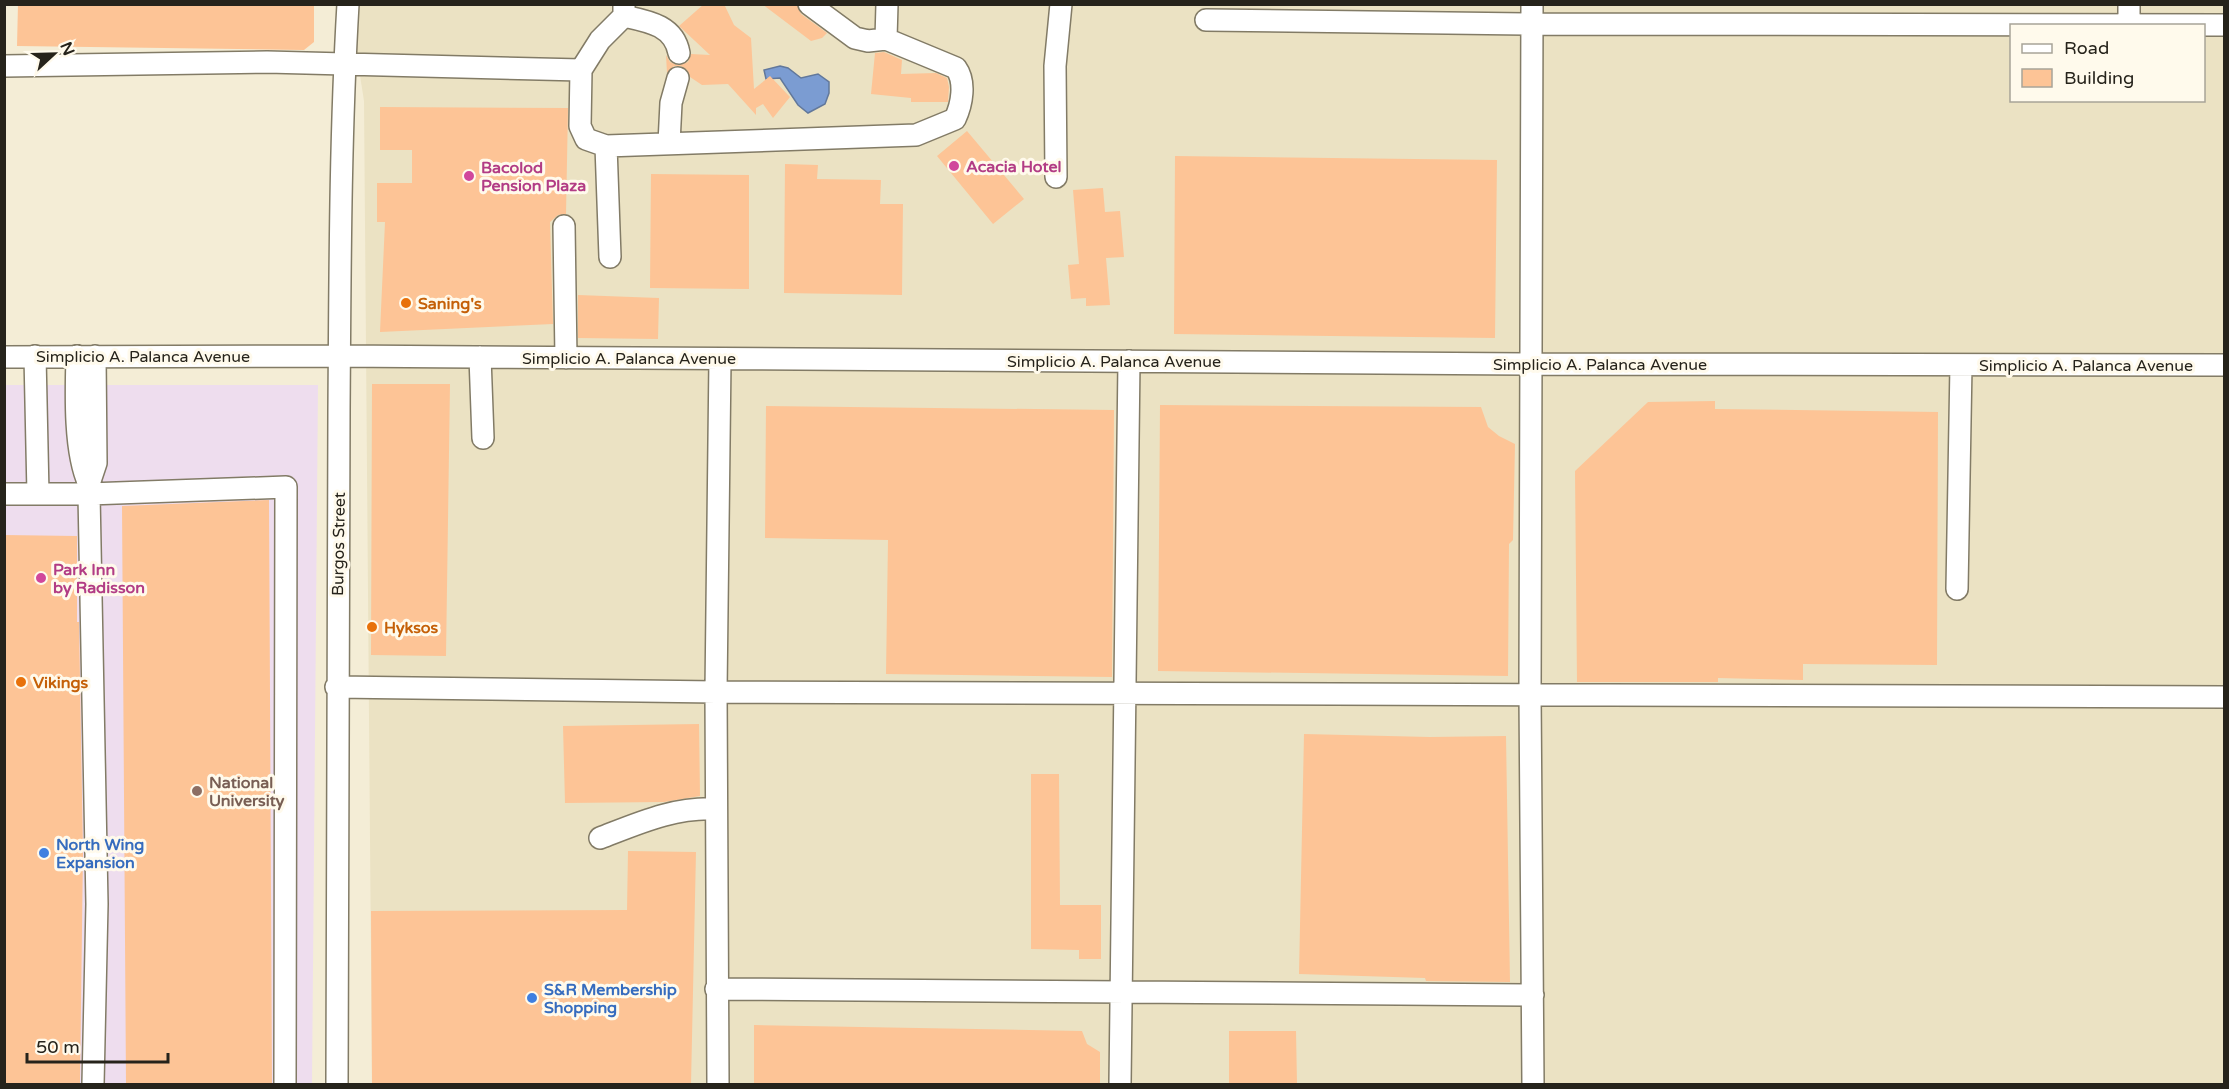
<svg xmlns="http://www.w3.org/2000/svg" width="2229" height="1089" font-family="'Varela Round',sans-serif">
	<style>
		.commercial { fill: #ede }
		.built { fill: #ebe2c3; fill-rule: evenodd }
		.water { fill: #7b9cd2; stroke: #62789b; stroke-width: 1.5 }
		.building { fill: #fdc496 }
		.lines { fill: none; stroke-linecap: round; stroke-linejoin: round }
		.minor-casing { stroke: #827b66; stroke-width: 24 }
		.minor { stroke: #fff; stroke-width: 21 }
		.hotel-dot { fill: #d1479c; stroke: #fffaec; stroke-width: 2 }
		.food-dot { fill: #e8710a; stroke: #fffaec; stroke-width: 2 }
		.education-dot { fill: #8d6e63; stroke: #fffaec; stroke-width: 2 }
		.shop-dot { fill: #3f7fe0; stroke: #fffaec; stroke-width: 2 }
		.labels { text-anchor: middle; stroke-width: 6; stroke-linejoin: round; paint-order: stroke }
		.hotel-label { font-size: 16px; font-weight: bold; fill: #b23c85; stroke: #fffaec; text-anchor: start }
		.food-label { font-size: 16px; font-weight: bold; fill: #c56008; stroke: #fffaec; text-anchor: start }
		.street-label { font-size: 16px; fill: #26231b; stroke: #fffaec }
		.education-label { font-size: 16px; font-weight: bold; fill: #785e54; stroke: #fffaec; text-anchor: start }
		.shop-label { font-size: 16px; font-weight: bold; fill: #366cbe; stroke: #fffaec; text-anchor: start }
	</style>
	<rect width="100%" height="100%" fill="#f4edd6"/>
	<path class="commercial" d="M5 385H318L312 1084H5Z"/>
	<path class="built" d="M349 5H2224V1084H372L364 101ZM2012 26H2204V100H2012Z"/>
	<path class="water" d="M780 66 788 68 801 78 818 74 829 82V93L825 104 808 113 798 105 780 78 766 79 764 70Z"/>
	<path class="building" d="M18 4H314V42L304 50 17 46Z
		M704 4H724L734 25 751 38 754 89 770 76 790 97 773 118 763 104 756 108V115L728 84 702 85 690 77 687 70 681 66H674L667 73 666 55 670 62 677 65 688 62 691 54 710 55 679 26Z
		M762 4H797L801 14 827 33 822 38 811 41Z
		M884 52 902 60 901 74 936 73 947 78 949 87 948 102H911V98L871 94 875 53Z
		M380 107 568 108 566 214 558 215 550 222 553 324 380 332 385 222H377V183H412V150H380Z
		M967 131 1024 199 993 224 937 156Z
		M1175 156 1497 160 1495 338 1174 334Z
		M785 164 818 165 817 179 881 180 880 204H903L902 295 784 293Z
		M651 174 749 175V289L650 288Z
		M1103 188 1105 212 1120 211 1124 257 1106 258 1110 305 1086 306V298L1071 299 1068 265 1079 264 1073 190Z
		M578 295 659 298 658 339 578 338Z
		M372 384H450L446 656 371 655Z
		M1715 401V409L1938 412 1937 665 1803 664V680L1718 678V682H1577L1575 471 1648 402Z
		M1160 405 1481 407 1488 427 1499 436 1515 444 1513 540 1509 544 1508 676 1158 671Z
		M766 406 1114 410 1112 677 886 674 888 540 765 538Z
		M269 500 272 1084H126L122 506Z
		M4 535 77 536V622H79L83 852 80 1084H4Z
		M699 724 700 796 664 802 565 803 563 726Z
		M1304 734 1430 737 1506 736 1510 982 1426 981 1425 978 1299 974Z
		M1031 774H1059L1060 905H1101V959H1079V950L1031 949Z
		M628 851 696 852 691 1084H372L371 911 627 910Z
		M754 1025 1082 1031 1087 1044 1100 1052V1084H754Z
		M1229 1031H1296L1297 1084H1229Z"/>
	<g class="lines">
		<g class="minor-casing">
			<path id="minor" d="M809 4 855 38 868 41 886 39 887 4
				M1532 4 1530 694 1533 1084
				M2129 4V25
				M624 16C647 21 674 25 679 53
				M1206 20 1532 24 2224 25
				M4 66 267 62 581 70 580 126 586 139 606 146 610 257
				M581 70 600 40 624 16V4
				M669 143 671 103 678 78
				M606 146 916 135 955 119C962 104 966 82 956 68L886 39
				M1056 177 1055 66 1061 4
				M564 226 566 358
				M35 356 38 494
				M77 356C76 392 74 452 89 484
				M4 357 339 356 1531 364 2224 365
				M480 357 483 438
				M4 494H89L286 487 285 1084
				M1957 589 1961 365
				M336 687 716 692 2224 697
				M600 838C639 823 674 807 716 809
				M716 989 1533 995
				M93 1084 97 904 89 494V484L96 463 95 356
				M337 1084C337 860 337 636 339 411 340 276 340 140 348 4
				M718 1084 716 692 720 359
				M1120 1084 1129 361"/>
		</g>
		<use href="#minor" class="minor"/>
	</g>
	<g class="hotel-dot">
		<circle cx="954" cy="166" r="6"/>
		<circle cx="469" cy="176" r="6"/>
		<circle cx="41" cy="578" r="6"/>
	</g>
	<g class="food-dot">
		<circle cx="406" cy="303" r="6"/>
		<circle cx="372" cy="627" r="6"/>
		<circle cx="21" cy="682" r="6"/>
	</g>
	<circle class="education-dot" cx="197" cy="791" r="6"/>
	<g class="shop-dot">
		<circle cx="44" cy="853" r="6"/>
		<circle cx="532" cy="998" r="6"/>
	</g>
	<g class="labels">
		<g class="hotel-label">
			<text x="966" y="172">Acacia Hotel</text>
			<text x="481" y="173">Bacolod<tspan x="481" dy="18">Pension Plaza</tspan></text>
			<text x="53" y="575">Park Inn<tspan x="53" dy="18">by Radisson</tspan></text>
		</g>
		<g class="food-label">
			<text x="418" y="309">Saning's</text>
			<text x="384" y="633">Hyksos</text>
			<text x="33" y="688">Vikings</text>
		</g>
		<g class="street-label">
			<text x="143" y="362">Simplicio A. Palanca Avenue</text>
			<text x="629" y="364">Simplicio A. Palanca Avenue</text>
			<text x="1114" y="367">Simplicio A. Palanca Avenue</text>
			<text x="1600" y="370">Simplicio A. Palanca Avenue</text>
			<text x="2086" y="371">Simplicio A. Palanca Avenue</text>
			<text transform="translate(338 544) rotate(-89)" y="6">Burgos Street</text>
		</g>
		<g class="education-label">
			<text x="209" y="788">National<tspan x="209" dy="18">University</tspan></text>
		</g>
		<g class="shop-label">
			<text x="56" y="850">North Wing<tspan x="56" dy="18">Expansion</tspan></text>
			<text x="544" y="995">S&amp;R Membership<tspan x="544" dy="18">Shopping</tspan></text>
		</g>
	</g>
	<rect width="2229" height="1089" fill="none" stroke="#26231b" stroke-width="12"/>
	<rect x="2010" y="24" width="195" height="78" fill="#fffaec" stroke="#a8a498" stroke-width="1.5"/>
	<rect x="2022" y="44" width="30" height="9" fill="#ffffff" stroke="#a8a498" stroke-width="1.5"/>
	<text x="2064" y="54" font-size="18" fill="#26231b">Road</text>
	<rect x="2022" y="69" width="30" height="18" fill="#fdc496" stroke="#a8a498" stroke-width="1.5"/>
	<text x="2064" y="84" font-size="18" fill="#26231b">Building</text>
	<g transform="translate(54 54) rotate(68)" stroke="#fffaec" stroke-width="4.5" paint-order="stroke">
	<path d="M0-4.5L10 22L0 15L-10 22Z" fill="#26231b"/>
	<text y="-9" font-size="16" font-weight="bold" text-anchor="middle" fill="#26231b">N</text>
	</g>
	<path d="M27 1053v9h141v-9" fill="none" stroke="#26231b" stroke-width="3"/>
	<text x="36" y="1053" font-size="18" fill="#26231b" stroke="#fffaec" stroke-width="4.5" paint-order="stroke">50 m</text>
</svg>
